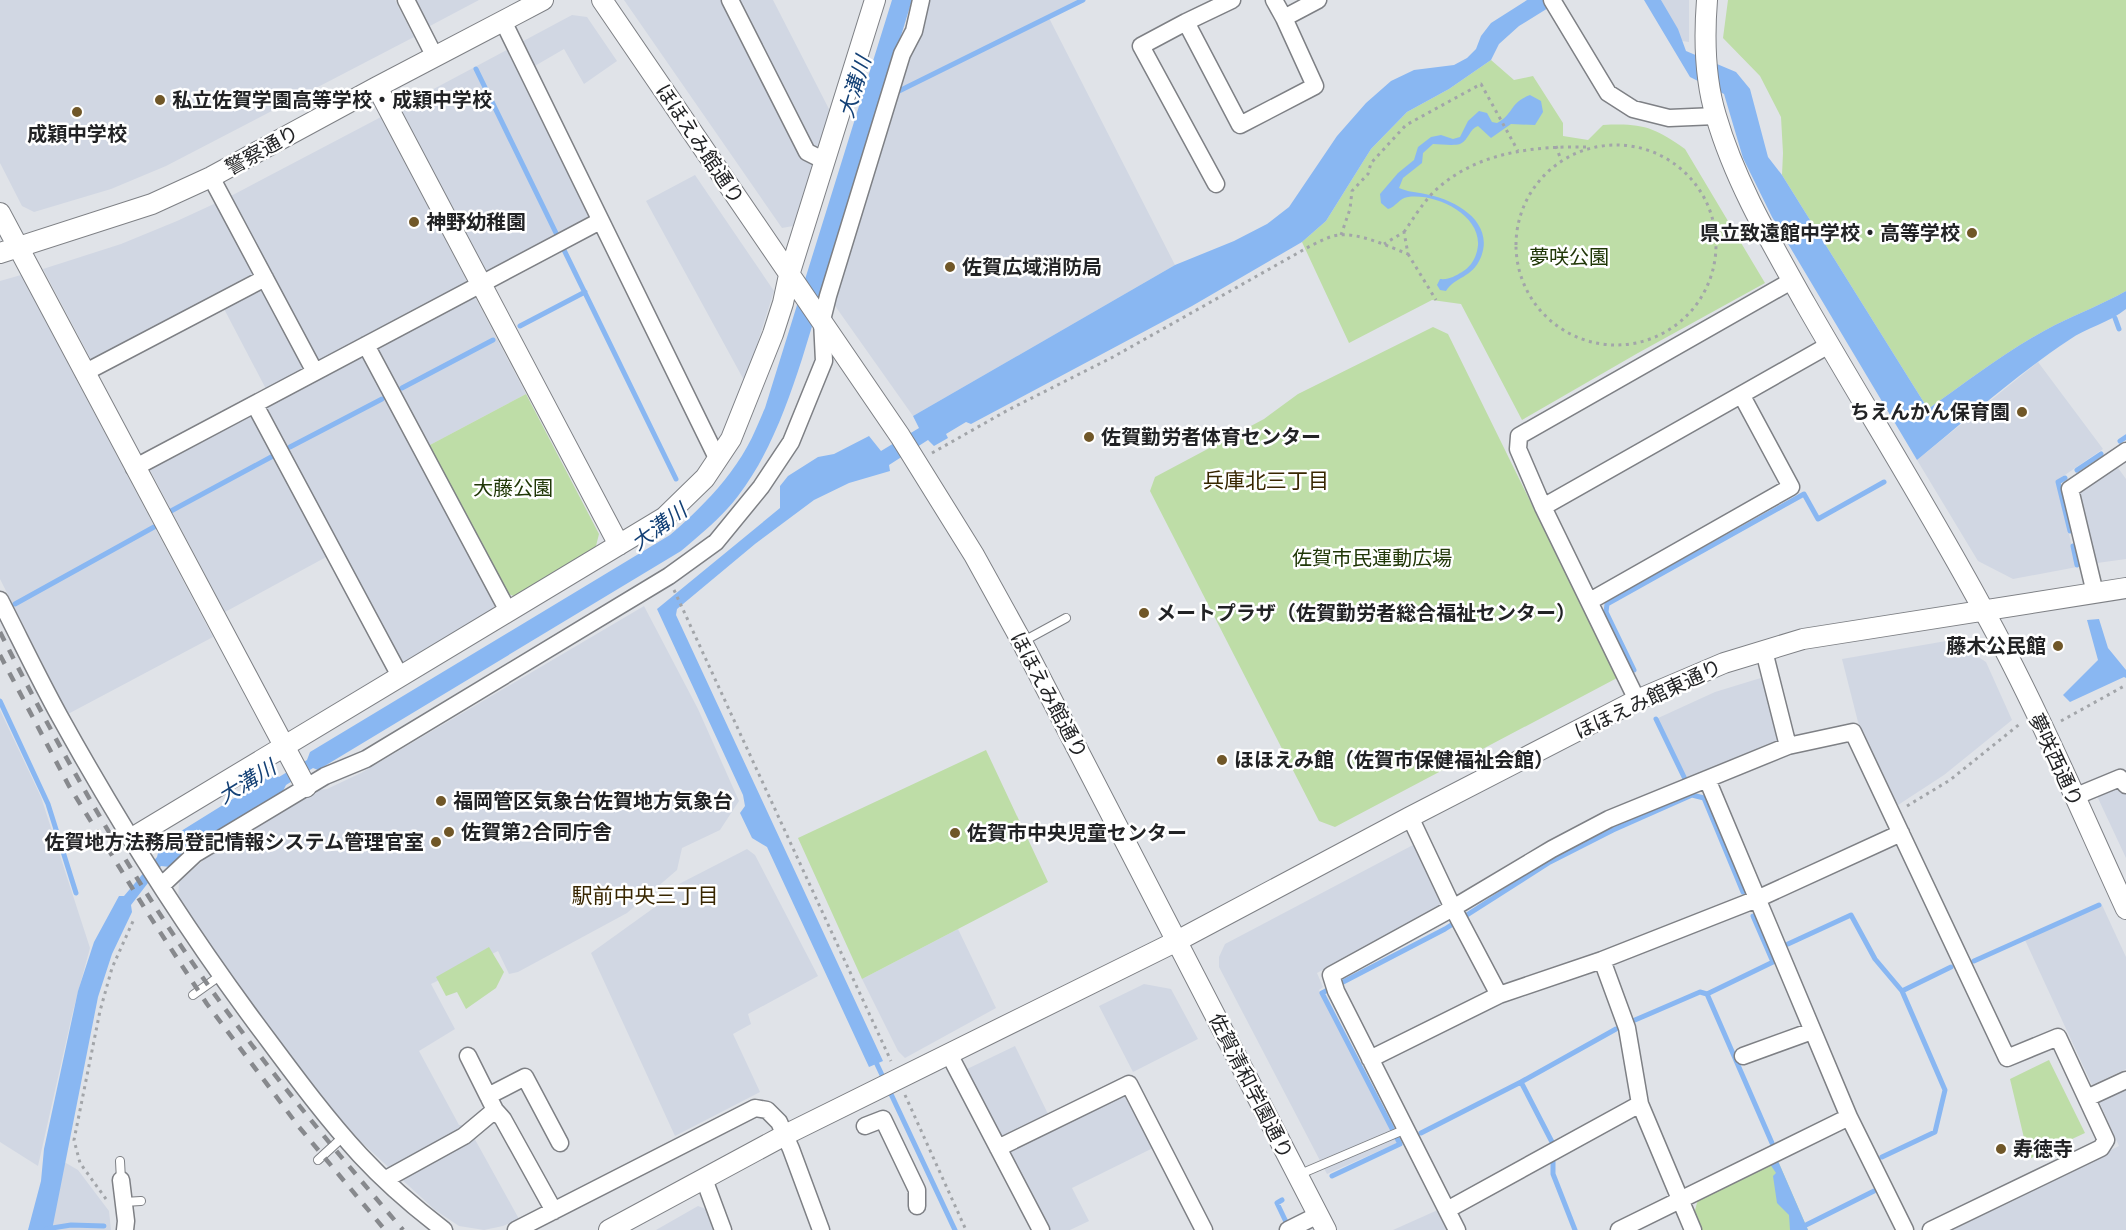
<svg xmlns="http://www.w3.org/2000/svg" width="2126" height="1230" font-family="'PT Sans','Noto Sans JP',sans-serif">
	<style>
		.built { fill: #d1d7e3 }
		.green { fill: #bedda7 }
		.water { fill: #89b7f2 }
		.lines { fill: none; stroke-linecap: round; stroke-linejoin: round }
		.stream { stroke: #89b7f2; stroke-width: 5 }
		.service-casing { stroke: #7e8085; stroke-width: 10 }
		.minor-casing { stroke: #7e8085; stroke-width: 19 }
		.tertiary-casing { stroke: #7e8085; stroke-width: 22 }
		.path { stroke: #a2a5a9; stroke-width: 3; stroke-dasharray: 3 4.5; stroke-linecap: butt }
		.service { stroke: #fff; stroke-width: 8 }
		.minor { stroke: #fff; stroke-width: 16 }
		.tertiary { stroke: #fff; stroke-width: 20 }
		.rail { stroke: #87898d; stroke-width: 4.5; stroke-dasharray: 10 10; stroke-linecap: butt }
		.poi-dot { fill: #705728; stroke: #fff; stroke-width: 2 }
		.labels { text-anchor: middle; stroke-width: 5; stroke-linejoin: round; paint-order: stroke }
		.poi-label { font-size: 20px; font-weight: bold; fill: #222325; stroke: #fff; text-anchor: start }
		.street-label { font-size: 20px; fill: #222325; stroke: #fff }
		.park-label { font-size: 20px; fill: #203707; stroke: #fff }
		.water-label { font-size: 21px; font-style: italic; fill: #144176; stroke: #fff }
		.neighbourhood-label { font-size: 21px; fill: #382600; stroke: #fff }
	</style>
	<rect width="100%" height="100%" fill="#e0e3e8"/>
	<path class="built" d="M0 0H395L414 37 166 166 111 189 34 212 22 206 0 163Z
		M415 0H479L428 27Z
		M624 0H773L830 111 793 226 782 228Z
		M928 0H1082L1049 18 1175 265 913 416 833 303 909 50 921 31 927 10Z
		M1661 0H1689V42L1682 41Z
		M572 15 587 17 617 61 584 84 564 49 521 74 593 218 487 275 398 108Z
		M381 117 526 394 428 446 506 593 490 614 391 672 328 556 225 612 142 455 266 389 222 305 97 371 43 269 121 244 177 221 229 197Z
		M695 175 774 291 745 382 646 201Z
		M21 275 213 637 68 714 0 579V281Z
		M2038 362 2103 449 2056 481 2077 567 2013 579 1978 561 1917 460Z
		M2116 465 2126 479V559L2097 563 2078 489Z
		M644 606 698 709 739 801 720 830 682 848 677 870 627 913 518 972 509 974 498 951 431 984 455 1029 419 1051 459 1125H467L519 1219 503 1226 484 1230 459 1226 435 1210 359 1140 329 1105 236 985 178 902 179 882 207 857 318 790 327 789 361 773Z
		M1952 640 1986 662 2012 720 1944 775 1898 805 1858 722 1842 659Z
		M1764 677 1780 737 1777 745 1685 779 1656 719 1715 692Z
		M0 710 41 797 90 948 73 1011 38 1166 0 1142Z
		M2120 785 2126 792V858L2097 796Z
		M1413 845 1442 902 1438 910 1317 973 1323 987 1319 990 1397 1143 1327 1174 1219 967V957L1225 944Z
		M747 849 755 855 818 976 748 1014 751 1024 733 1034 760 1092 675 1136 591 953 655 907 677 885Z
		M2102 905 2126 957V1069L2092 1085 2025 940Z
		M958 929 996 1008 905 1058 898 1051 862 979Z
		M1144 984 1171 989 1198 1039 1133 1072 1099 1006Z
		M1015 1046 1048 1114 1000 1138 965 1070Z
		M2126 1086V1230H1953L2119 1146 2098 1099Z
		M1126 1091 1155 1147 1072 1188 1089 1221 1070 1230H1049L1007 1149Z
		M59 1159 78 1170 109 1211 111 1230H48Z
		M698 1206 706 1209 713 1230H656Z
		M1440 1209 1451 1230H1393Z"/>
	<path class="green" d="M1728 0H2126V291C2103 304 2079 313 2055 325 2010 348 1969 380 1928 409L1782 175 1783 153 1781 117 1760 76 1723 38Z
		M1491 60 1514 80 1533 76 1563 123V136L1588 140 1603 125C1642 123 1654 127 1685 149L1765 283 1638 353 1522 420 1461 304 1432 300 1349 343 1302 242 1326 221 1371 149 1407 112 1449 89Z
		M1433 327 1448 334 1617 678 1335 827 1319 821 1150 491 1155 477 1264 419 1298 394Z
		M526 394 599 534 595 550 516 597 506 593 428 446Z
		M986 750 1048 882 862 979 798 838Z
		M489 947 504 972 496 988 466 1009 457 992 446 996 436 977Z
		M2049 1060 2085 1133 2029 1159 2010 1079Z
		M1778 1161 1808 1230H1701L1694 1214 1698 1199Z"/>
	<path class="water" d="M892 0H912L802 359C786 408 769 455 738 496 722 517 701 534 681 551L318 770 313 768 286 785 283 791 170 867 161 866 131 905 132 912 112 954 98 997 52 1230H28L41 1181 44 1149 78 991 94 942 119 896H124L157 857 159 849 165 841 273 774 279 777 307 760 310 752 670 535C700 509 728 481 747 447 754 435 759 421 765 408Z
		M1527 0H1561L1519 26 1499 44 1491 60 1449 89 1407 112 1371 149 1326 221 1302 242 1192 306 971 424 966 422 946 434 948 438 934 446 928 440 889 465 890 471 849 483 814 500 755 544 677 609 676 615 883 1061 869 1067 767 847 752 838 740 813 745 806 743 795 657 609 780 508V486L788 476 818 457 834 454 869 436 881 451 919 428 913 416 1175 265 1234 241 1267 224 1289 207 1337 136 1366 103 1391 81 1414 70 1454 65 1467 58 1476 49 1481 36 1491 23Z
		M1644 0H1661L1678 29 1686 51 1736 72 1750 89 1768 157 1782 175 1928 409C1969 380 2010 348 2055 325 2079 313 2103 304 2126 291V309C2109 323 2087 327 2069 340 2016 375 1967 419 1917 460L1772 217 1743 158 1724 94 1690 77Z
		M1530 95 1541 101 1543 112 1535 125 1511 124 1491 138 1478 126C1469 129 1469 140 1460 144 1453 146 1441 144 1433 144L1423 153 1422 163 1403 178 1399 188C1408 192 1416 192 1425 194 1454 199 1495 221 1481 257 1472 279 1455 276 1446 291L1440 290 1437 285 1440 279C1449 280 1455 276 1462 272 1472 266 1477 256 1478 245 1480 214 1435 193 1408 197 1399 198 1396 207 1388 209L1381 203 1380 194 1398 173 1414 160 1418 147 1431 137 1441 135 1453 139 1460 137 1468 121 1479 111 1487 113 1492 122 1497 123C1514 114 1509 103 1530 95Z
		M2099 619 2108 648 2126 670V678L2124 677 2070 702 2063 695 2098 660 2087 620Z
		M1778 1161 1808 1230H1790L1789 1215 1777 1203 1773 1176 1776 1173 1770 1164Z"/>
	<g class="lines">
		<path class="stream" d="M476 69 556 233
			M897 92 1083 0
			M564 250 676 479
			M2115 318 2119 329
			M520 326 585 292
			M402 388 493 340
			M2120 441 2126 437
			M290 447 382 399
			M2077 470 2101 454
			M2065 478 2058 482 2070 531
			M171 511 273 456
			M2073 546 2077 565
			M15 604 154 527
			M1634 670 1606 612 1607 604 1804 494 1818 519 1884 482
			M0 701 48 804 76 893
			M1656 719 1685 779
			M1788 944 1851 915 1875 959 1902 991 1951 967
			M1974 961 2099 905
			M1707 994 1772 1143
			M1635 1020 1700 992 1707 994 1773 962 1753 916
			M874 1058 955 1230
			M1521 1082 1552 1142
			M1421 1133 1521 1082 1616 1029
			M1882 1157 1935 1132 1945 1090 1902 991
			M1553 1160V1174L1575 1230
			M1332 1176 1400 1144 1322 993 1445 929 1550 862 1613 830 1692 795 1704 798 1743 892
			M1282 1200 1277 1203 1288 1226
			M1806 1225 1874 1191
			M46 1229 71 1225 104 1226"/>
		<g class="service-casing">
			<path id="service" d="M1022 642 1066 618
				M193 995 221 975
				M318 1160 344 1136
				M120 1161 121 1180
				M1298 1175 1406 1129
				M124 1202 141 1201"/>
		</g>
		<g class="minor-casing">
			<path id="minor" d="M406 0 435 57
				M730 0 807 152 825 161
				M1232 0 1186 22 1240 125 1315 86 1284 18 1274 0
				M1552 0 1608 93 1633 109 1669 118 1716 116
				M1284 18 1318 0
				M503 21 718 460
				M1186 22 1141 46 1216 184
				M211 177 315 372
				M366 345 508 611
				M84 373 265 278
				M255 405 400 676
				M134 468 600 221
				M1543 507 1829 345
				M2095 593 2070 489 2126 451
				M0 600C20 639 39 679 60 717 122 829 192 939 269 1041 298 1080 327 1119 360 1155 385 1182 415 1208 444 1230
				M1590 601 1791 487 1742 396
				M1764 651 1788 746
				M1637 700 1543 507 1518 449 1519 436 1793 280
				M1707 779 1849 1117 1905 1230
				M2074 797 2120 778 2126 785
				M1410 817 1453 908 1499 995
				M161 886 195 854 325 776 366 759 669 576 716 542 761 487 791 442 824 361 822 320 828 296 902 54 914 31 921 0
				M1602 960 1627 1028 1640 1104 1693 1230
				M949 1054 1041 1230
				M468 1056 495 1110 503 1119 554 1211
				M1743 1056 1812 1031
				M1370 1059 1499 995 1602 960 1757 899 1901 833
				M488 1096 525 1077 560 1143
				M2087 1098 2126 1080
				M865 1126 883 1119 917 1190V1206
				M998 1148 1129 1084 1204 1230
				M386 1179 464 1136 495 1110
				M704 1179 723 1230
				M121 1180 126 1221 125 1230
				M1447 1210 1640 1104
				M516 1230 755 1108 767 1110 779 1122 791 1149 821 1230
				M1288 1230 1318 1215
				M1457 1230 1336 991 1331 975 1453 908 1552 849 1609 819 1788 746 1853 732 2007 1058 2058 1037 2106 1140 2101 1148 1931 1230
				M1619 1230 1849 1117"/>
		</g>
		<g class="tertiary-casing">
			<path id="tertiary" d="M602 0 900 436 974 555 1022 642 1326 1230
				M1707 0C1704 38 1705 80 1716 116 1735 182 1772 244 1805 303 1864 406 1928 507 1984 611 2037 707 2080 809 2126 909
				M377 87 619 545
				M0 213 306 787
				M0 253 152 204 211 177 377 87 543 0
				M132 838 665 517 705 478 731 439 773 334 783 303 789 275 875 0
				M609 1230 785 1135 1177 941 1410 817 1637 700 1724 663 1803 639 2126 588"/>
		</g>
		<path class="path" d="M1516 245a100 100 0 1 1 200 0a100 100 0 1 1-200 0Z
			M1556 146 1561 160
			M1404 232C1414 218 1424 200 1438 188 1480 151 1536 146 1590 147
			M1341 235 1350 209 1352 191 1368 174 1371 163 1406 125 1481 84 1518 151
			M1408 254 1436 300
			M932 453 1008 410 1113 357 1312 245C1321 241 1329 236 1339 235 1361 233 1387 246 1408 254L1404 232 1384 244
			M674 590 891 1061
			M2061 721 2126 685
			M1907 806 1950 780 2021 723
			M905 1095 966 1230
			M106 1199 80 1163 74 1140 100 1011 112 968 134 919"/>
		<use href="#service" class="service"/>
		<use href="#minor" class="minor"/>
		<use href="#tertiary" class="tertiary"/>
		<path class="rail" d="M0 632C64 759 135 884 218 999 276 1080 339 1155 403 1230
			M0 655 69 786 147 912 207 1004 299 1127 385 1230"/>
	</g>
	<g class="poi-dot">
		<circle cx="160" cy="100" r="6"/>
		<circle cx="77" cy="112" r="6"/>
		<circle cx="414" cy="222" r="6"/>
		<circle cx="1972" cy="233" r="6"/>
		<circle cx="950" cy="267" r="6"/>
		<circle cx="2022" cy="412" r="6"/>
		<circle cx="1089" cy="437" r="6"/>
		<circle cx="1144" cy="613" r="6"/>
		<circle cx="2058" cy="646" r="6"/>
		<circle cx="1222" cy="760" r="6"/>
		<circle cx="441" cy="801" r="6"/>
		<circle cx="449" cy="832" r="6"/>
		<circle cx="955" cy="833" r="6"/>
		<circle cx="436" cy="842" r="6"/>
		<circle cx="2001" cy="1149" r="6"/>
	</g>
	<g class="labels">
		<g class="poi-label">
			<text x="172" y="107">私立佐賀学園高等学校・成穎中学校</text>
			<text x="77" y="141" text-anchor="middle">成穎中学校</text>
			<text x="426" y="229">神野幼稚園</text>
			<text x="1960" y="240" text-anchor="end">県立致遠館中学校・高等学校</text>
			<text x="962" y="274">佐賀広域消防局</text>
			<text x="2010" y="419" text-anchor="end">ちえんかん保育園</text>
			<text x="1101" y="444">佐賀勤労者体育センター</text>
			<text x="1156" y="620">メートプラザ（佐賀勤労者総合福祉センター）</text>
			<text x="2046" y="653" text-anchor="end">藤木公民館</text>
			<text x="1234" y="767">ほほえみ館（佐賀市保健福祉会館）</text>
			<text x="453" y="808">福岡管区気象台佐賀地方気象台</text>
			<text x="461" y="839">佐賀第2合同庁舎</text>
			<text x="967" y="840">佐賀市中央児童センター</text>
			<text x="424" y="849" text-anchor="end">佐賀地方法務局登記情報システム管理官室</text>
			<text x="2013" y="1156">寿徳寺</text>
		</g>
		<g class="street-label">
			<text transform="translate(700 144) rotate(56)" y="7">ほほえみ館通り</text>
			<text transform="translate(262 150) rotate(-29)" y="7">警察通り</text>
			<text transform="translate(1049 695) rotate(62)" y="7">ほほえみ館通り</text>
			<text transform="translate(1648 699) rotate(-25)" y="7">ほほえみ館東通り</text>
			<text transform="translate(2056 760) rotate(65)" y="7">夢咲西通り</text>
			<text transform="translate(1251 1086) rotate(63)" y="7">佐賀清和学園通り</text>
		</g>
		<g class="park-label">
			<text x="1569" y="264">夢咲公園</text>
			<text x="513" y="495">大藤公園</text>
			<text x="1372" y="565">佐賀市民運動広場</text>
		</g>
		<g class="water-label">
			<text transform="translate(855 87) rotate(-73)" y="7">大溝川</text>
			<text transform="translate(659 527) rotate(-36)" y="7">大溝川</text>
			<text transform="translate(247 782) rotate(-31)" y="7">大溝川</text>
		</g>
		<g class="neighbourhood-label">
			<text x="1266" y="488">兵庫北三丁目</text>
			<text x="645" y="903">駅前中央三丁目</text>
		</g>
	</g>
</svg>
